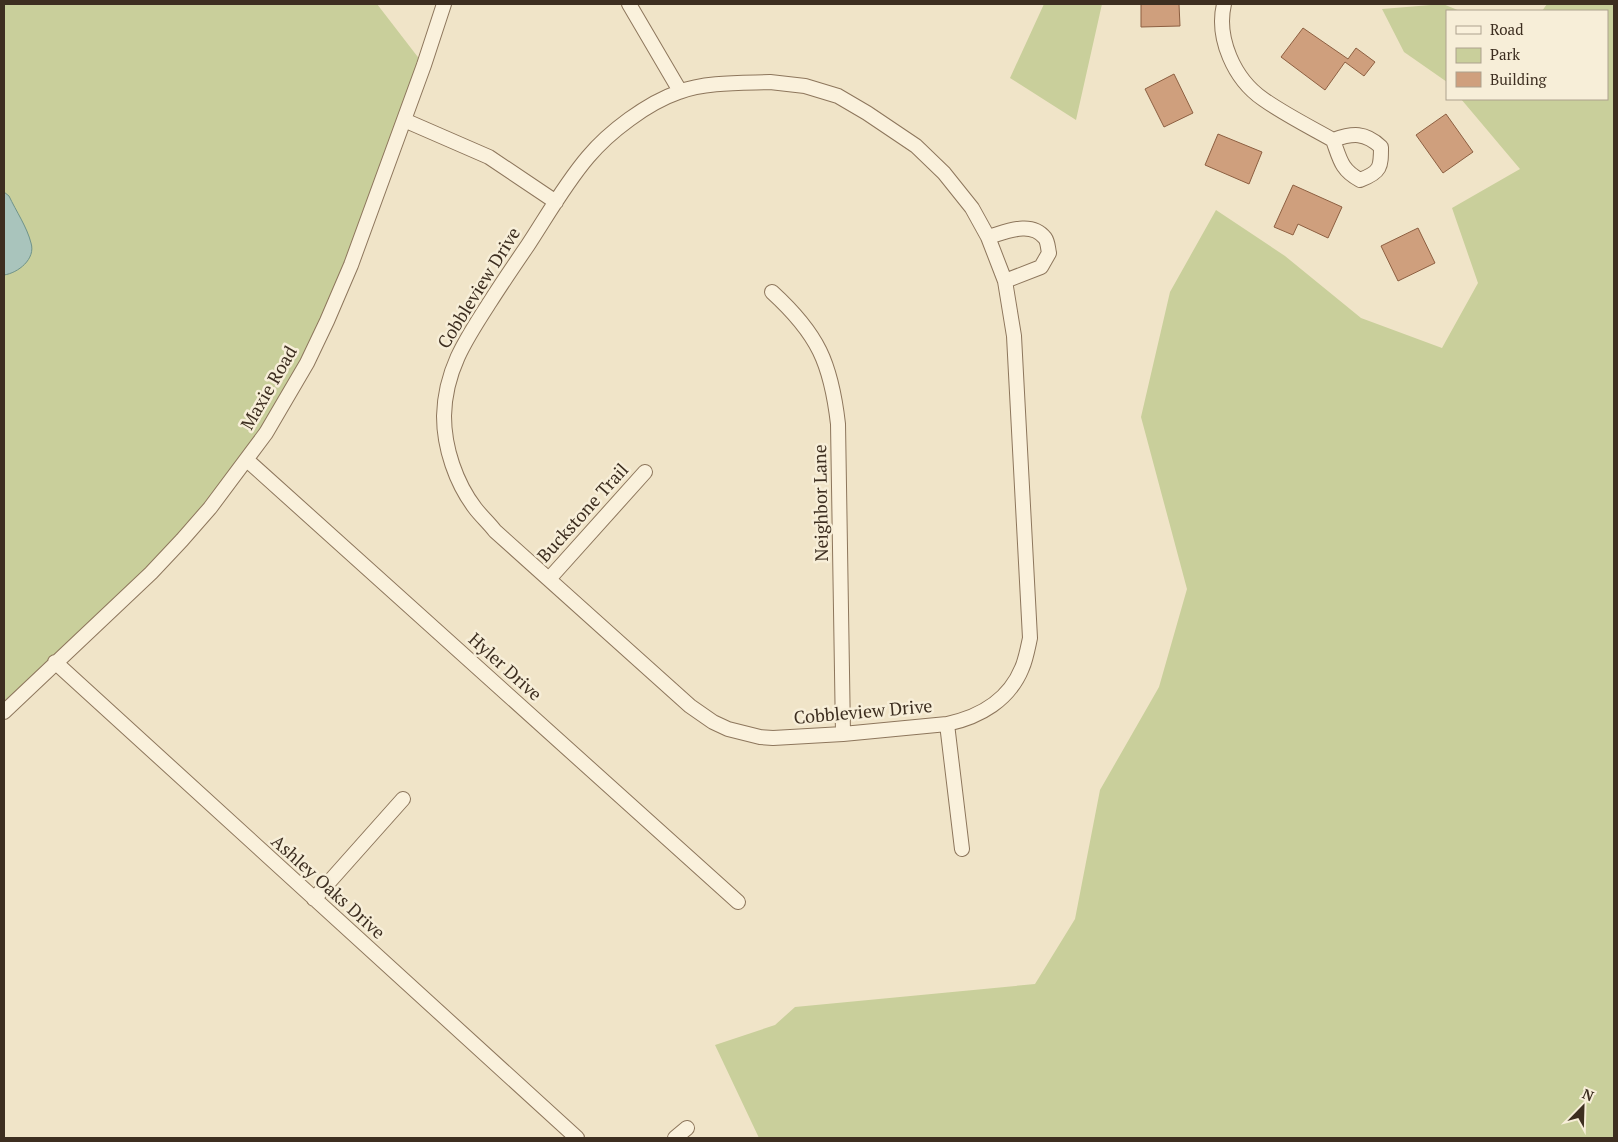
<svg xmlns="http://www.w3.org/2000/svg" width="1618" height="1142" font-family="'PT Serif',serif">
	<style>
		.green { fill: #c9cf9b }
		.water { fill: #a9c4bc; stroke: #6f938a }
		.building { fill: #cf9f7d; stroke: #8d5f41 }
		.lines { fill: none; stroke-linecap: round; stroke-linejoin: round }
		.street-casing { stroke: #8d765c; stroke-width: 16 }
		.street { stroke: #faf1dc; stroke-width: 14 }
		.labels { text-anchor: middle; stroke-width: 5; stroke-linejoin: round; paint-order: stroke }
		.street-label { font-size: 18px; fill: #3d2e20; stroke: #f7eed8 }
	</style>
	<rect width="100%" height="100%" fill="#f0e4c8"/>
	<path class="green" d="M4 4H377L424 65 307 363 210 508 4 712Z
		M1044 4H1102L1076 120 1010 78Z
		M1443 4 1460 11H1447V82L1404 52 1382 9Z
		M1547 4H1614V1138H759L715 1045 775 1025 795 1007 1035 984 1075 919 1100 790 1159 687 1187 589 1141 417 1170 292 1216 210 1285 256 1361 318 1442 348 1478 283 1452 208 1520 169 1461 99H1607V11H1542Z"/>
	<path class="water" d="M4 192 9 196C16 211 27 227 31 243 36 259 18 273 4 275Z"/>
	<path class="building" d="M1141 4H1179L1180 26 1141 27Z
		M1303 28 1348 59 1356 48 1375 62 1364 76 1345 62 1325 90 1281 57Z
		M1174 74 1193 113 1164 127 1145 89Z
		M1446 114 1473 152 1443 173 1416 135Z
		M1218 134 1262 152 1249 184 1205 165Z
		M1293 185 1342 207 1328 238 1298 224 1293 235 1274 227Z
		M1418 228 1435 263 1398 281 1381 246Z"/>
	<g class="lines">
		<g class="street-casing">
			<path id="street" d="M629 4 680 91
				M1224 4C1216 38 1234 79 1263 99 1284 114 1310 127 1333 140 1340 159 1341 170 1360 180 1381 172 1381 167 1381 147 1365 132 1353 133 1333 140
				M770 82 805 86 838 96 867 113 916 146 944 173 972 208 988 237 1005 281 1014 336 1030 638C1028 647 1026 659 1022 668 1009 700 980 717 947 724L843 734 773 738 760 737 728 729 713 722 690 706 495 531C489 523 481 516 475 508 456 483 444 448 444 416 445 370 466 339 490 302 502 283 515 264 528 245 547 216 565 184 588 157 609 132 647 103 679 92 705 82 742 83 770 82Z
				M404 120 489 157 556 202
				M988 237C1006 232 1031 220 1045 238 1048 242 1048 249 1049 253L1041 267 1005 281
				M772 292C818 334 831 363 838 424L843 734
				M247 460 738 902
				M549 579 645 472
				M55 662 577 1138
				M4 712 151 573 182 540 210 508 266 433 307 363 327 321 351 265 424 65 444 4
				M947 724 962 849
				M314 899 403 799
				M675 1138 687 1128"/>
		</g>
		<use href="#street" class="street"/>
	</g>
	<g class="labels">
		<g class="street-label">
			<text transform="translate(479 288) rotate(-58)" y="6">Cobbleview Drive</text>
			<text transform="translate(269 388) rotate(-60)" y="6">Maxie Road</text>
			<text transform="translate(821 503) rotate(-91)" y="6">Neighbor Lane</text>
			<text transform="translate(583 513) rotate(-48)" y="6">Buckstone Trail</text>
			<text transform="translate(505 667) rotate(42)" y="6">Hyler Drive</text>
			<text transform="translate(863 712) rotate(-5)" y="6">Cobbleview Drive</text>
			<text transform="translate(328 887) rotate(42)" y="6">Ashley Oaks Drive</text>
		</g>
	</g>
	<rect width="1618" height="1142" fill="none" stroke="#3d2e20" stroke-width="10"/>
	<rect x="1446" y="10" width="162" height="90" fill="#f7eed8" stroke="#ada18e"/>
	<rect x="1456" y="26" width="25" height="8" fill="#faf1dc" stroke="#ada18e"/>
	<text x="1490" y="35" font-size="15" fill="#3d2e20">Road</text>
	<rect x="1456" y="48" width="25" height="15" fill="#c9cf9b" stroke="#ada18e"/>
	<text x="1490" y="60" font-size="15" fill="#3d2e20">Park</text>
	<rect x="1456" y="72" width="25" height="15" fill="#cf9f7d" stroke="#ada18e"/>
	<text x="1490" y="85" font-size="15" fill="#3d2e20">Building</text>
	<g transform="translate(1583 1107) rotate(23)" stroke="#f7eed8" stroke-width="4" paint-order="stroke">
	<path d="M0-4L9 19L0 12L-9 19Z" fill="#3d2e20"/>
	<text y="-8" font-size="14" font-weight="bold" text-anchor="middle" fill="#3d2e20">N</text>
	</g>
</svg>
